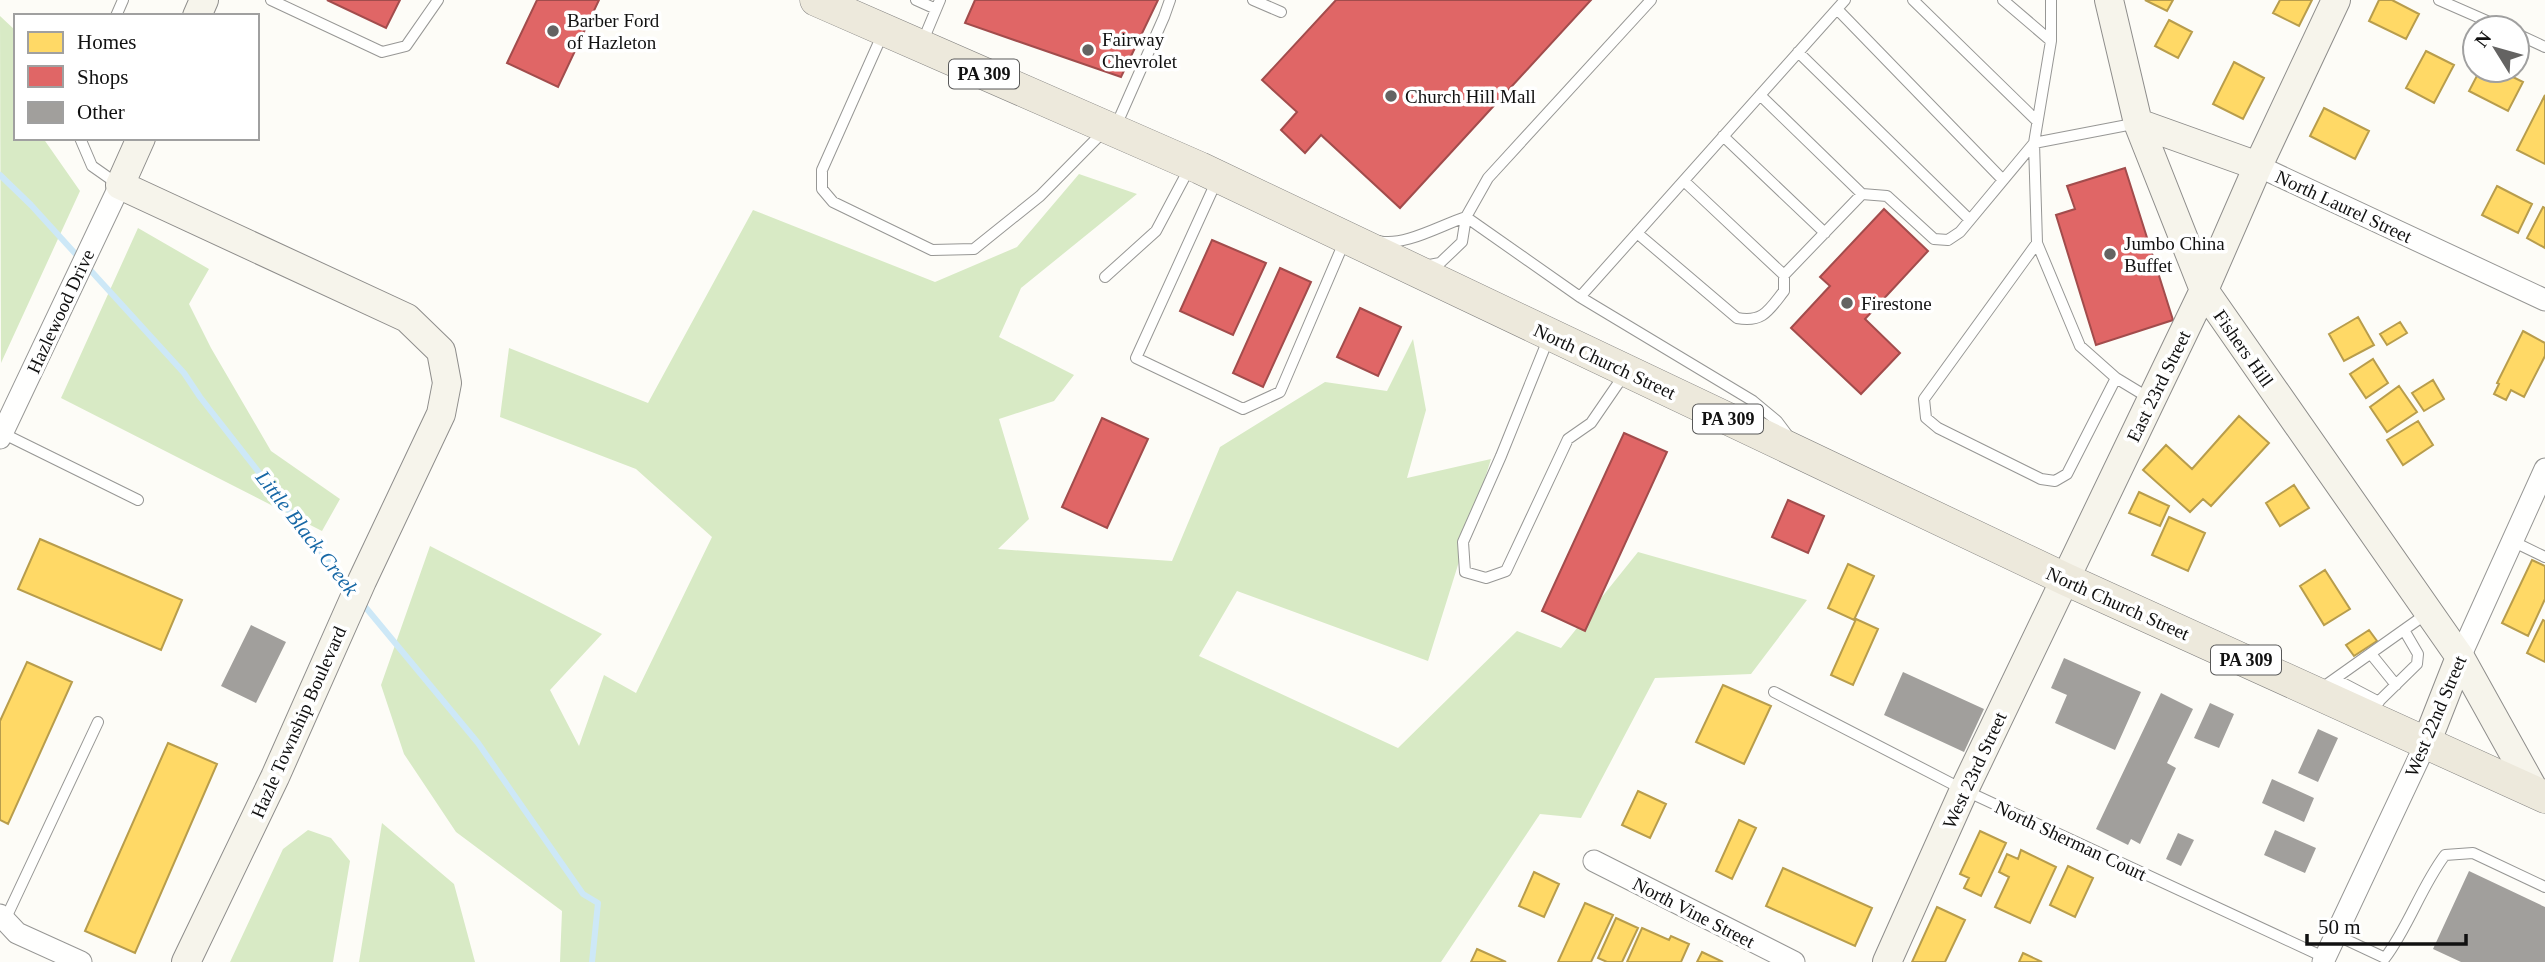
<svg xmlns="http://www.w3.org/2000/svg" width="2545" height="962" font-family="Georgia,serif">
	<style>
		.forest { fill: #d8eac5 }
		.homes { fill: #ffd966; stroke: #b89d4c; stroke-width: 2 }
		.shops { fill: #e06666; stroke: #a24c4c; stroke-width: 2 }
		.lines { fill: none; stroke-linecap: round; stroke-linejoin: round }
		.stream { stroke: #cde8f7; stroke-width: 6 }
		.building { fill: #a19f9c }
		.lane-casing { stroke: #979795; stroke-width: 12 }
		.street-casing { stroke: #979795; stroke-width: 23 }
		.secondary-casing { stroke: #8e8d8b; stroke-width: 30 }
		.primary-casing { stroke: #858482; stroke-width: 33 }
		.lane { stroke: #fffffe; stroke-width: 10 }
		.street { stroke: #fffffe; stroke-width: 21 }
		.secondary { stroke: #f6f4eb; stroke-width: 28 }
		.primary { stroke: #ede9dc; stroke-width: 32 }
		.poi-dot { fill: #646362; stroke: #fff; stroke-width: 2.5 }
		.labels { text-anchor: middle; stroke-width: 7; stroke-linejoin: round; paint-order: stroke }
		.shield { fill: #fff; stroke: #585858; stroke-width: 2 }
		.shield-label { font-size: 18px; font-weight: bold; fill: #111 }
		.poi-label { font-size: 19px; fill: #111; stroke: #fff; text-anchor: start }
		.street-label { font-size: 19px; fill: #111; stroke: #fff }
		.water-label { font-size: 21px; font-style: italic; fill: #1768a6; stroke: #fff }
	</style>
	<rect width="100%" height="100%" fill="#fdfcf7"/>
	<path class="forest" d="M0 16 16 31V89L13 95 16 98V138H43L80 191 1 363Z
		M1079 174 1137 194 1021 288 999 337 1074 375 1054 401 999 419 1029 519 998 549 1172 561 1220 447 1325 382 1387 391 1413 339 1426 410 1407 478 1491 459 1428 661 1237 591 1199 656 1398 748 1517 631 1561 648 1638 552 1807 600 1751 674 1655 678 1581 818 1540 814 1441 962H560L562 911 456 832 404 754 381 685 430 546 602 634 550 690 579 746 604 675 636 693 712 537 636 469 500 417 509 348 648 403 753 210 935 282 1017 247Z
		M138 228 209 269 189 304 211 348 271 451 340 499 322 531 61 398Z
		M382 823 454 884 475 962H359Z
		M308 830 331 838 350 861 333 962H230L283 849Z"/>
	<path class="homes" d="M2145 0H2173L2167 11Z
		M2280 0H2312L2299 26 2273 13Z
		M2379 0H2392L2419 14 2406 39 2369 21Z
		M2169 20 2192 32 2178 58 2155 46Z
		M2426 51 2454 65 2434 103 2406 88Z
		M2234 62 2264 78 2243 119 2213 104Z
		M2480 70H2499L2523 82 2508 111 2469 91Z
		M2545 95V164L2517 150Z
		M2324 108 2369 131 2355 159 2310 136Z
		M2497 186 2532 204 2518 233 2482 215Z
		M2543 207 2545 208V248L2527 238Z
		M2358 317 2374 345 2344 361 2329 334Z
		M2400 322 2407 333 2387 345 2380 334Z
		M2523 331 2545 343V356L2524 397 2511 390 2506 400 2494 394 2499 384 2497 383Z
		M2373 359 2388 383 2366 398 2350 374Z
		M2433 380 2444 399 2424 411 2412 393Z
		M2399 386 2417 412 2387 432 2370 407Z
		M2239 416 2269 443 2211 506 2203 499 2190 512 2143 470 2166 445 2192 469Z
		M2418 421 2433 445 2403 465 2387 440Z
		M2294 485 2309 508 2280 526 2266 503Z
		M2139 492 2169 506 2160 526 2129 513Z
		M2169 517 2205 533 2188 571 2152 555Z
		M40 539 182 600 161 650 18 589Z
		M2532 560 2545 566V599L2528 636 2502 623Z
		M1848 564 1874 576 1854 620 1828 608Z
		M2325 570 2350 609 2324 625 2300 586Z
		M1856 619 1878 629 1853 685 1831 675Z
		M2543 620 2545 621V662L2527 653Z
		M2369 630 2377 641 2354 656 2346 645Z
		M27 662 72 682 8 824 0 820V721Z
		M1723 685 1771 706 1744 764 1696 742Z
		M168 743 217 764 135 953 85 931Z
		M1638 791 1666 804 1650 838 1622 825Z
		M1739 820 1756 828 1732 879 1716 871Z
		M1980 831 2006 843 1981 896 1964 888 1969 878 1960 874Z
		M2021 850 2056 867 2030 923 1995 907 2009 877 1999 872 2007 854 2018 859Z
		M2068 866 2093 878 2075 917 2050 905Z
		M1783 868 1872 908 1855 946 1766 906Z
		M1534 872 1559 884 1544 917 1519 906Z
		M1585 903 1613 915 1591 962H1558Z
		M1937 907 1965 920 1945 962H1912Z
		M1616 918 1638 928 1622 962H1607L1598 958Z
		M1642 928 1669 940 1671 936 1689 944 1681 962H1627Z
		M1477 949 1506 962H1471Z
		M1702 952 1723 962H1697Z
		M2023 953 2042 962H2019Z"/>
	<path class="shops" d="M327 0H400L386 28Z
		M537 0H599L558 87 507 63Z
		M975 0H1158L1121 77 965 23Z
		M1336 0H1591L1400 208 1321 135 1305 153 1281 130 1297 112 1262 80Z
		M2125 168 2173 320 2096 345 2056 215 2075 209 2067 186Z
		M1884 209 1928 251 1865 319 1900 353 1861 394 1791 328 1830 286 1820 277Z
		M1212 240 1266 263 1233 335 1180 311Z
		M1280 268 1311 282 1263 387 1233 373Z
		M1360 308 1401 327 1378 376 1337 357Z
		M1102 418 1148 439 1107 528 1062 507Z
		M1624 433 1667 452 1585 631 1542 611Z
		M1788 500 1824 516 1808 553 1772 537Z"/>
	<g class="lines">
		<path class="stream" d="M0 175 31 205 184 373 200 397 350 589
			M362 603 478 743 583 894 598 903 592 962"/>
	</g>
	<path class="building" d="M251 625 286 642 256 703 221 686Z
		M2064 658 2141 692 2115 750 2055 723 2067 695 2051 688Z
		M1903 672 1984 709 1964 752 1884 715Z
		M2161 693 2193 709 2167 763 2176 768 2140 844 2131 839 2128 845 2096 829Z
		M2210 703 2234 714 2219 748 2194 738Z
		M2318 729 2338 738 2318 782 2298 773Z
		M2272 779 2314 798 2304 822 2262 803Z
		M2275 830 2316 848 2305 873 2264 855Z
		M2178 833 2194 840 2181 866 2166 859Z
		M2469 871 2545 907V962H2461L2433 949Z"/>
	<g class="lines">
		<g class="lane-casing">
			<path id="lane" d="M271 0 382 52 406 46 438 0
				M916 0 936 9
				M1253 0 1281 12
				M1651 0 1488 178 1466 217 1580 297 1753 401 1777 421 1789 437
				M1913 0 2037 121
				M2003 0 2051 41
				M2051 0V41L2034 143 2138 123
				M2439 0 2503 28
				M1837 9 2003 180
				M116 16 123 0
				M883 33 822 170V189L833 202 932 250 974 249 1040 196 1105 130
				M2517 34 2545 47
				M922 43 940 0
				M1798 52 1970 220
				M1760 95 1862 194 1887 196 1934 239 1948 240 1960 232 2034 143
				M1115 128 1164 17 1170 0
				M1723 136 1825 233
				M80 138 92 166 119 185
				M2034 143 2037 243 2080 346 2116 378 2149 398
				M1217 180 1136 358 1243 409 1280 392 1345 240
				M1684 181 1784 275
				M1637 233 1737 318C1763 323 1769 310 1784 291V275L1862 194
				M1379 241C1404 247 1441 225 1466 217L1462 242 1440 263 1424 266
				M2037 243 1924 399 1926 418 1938 428 2041 479 2055 481 2067 474 2116 378
				M1105 277 1156 231 1190 167
				M1580 297 1845 0
				M1549 337 1501 456 1463 542 1465 572 1486 578 1506 571 1568 439 1591 423 1626 372
				M0 432 138 500
				M2512 541 2545 557
				M2371 654 2396 685
				M2335 679 2379 702
				M2319 690 2429 612
				M1774 692 1964 790 2328 959
				M2368 712 2417 664 2418 654 2404 630
				M5 920 98 722
				M2336 935 2385 958C2409 926 2421 887 2445 855L2473 853 2545 887"/>
		</g>
		<g class="street-casing">
			<path id="street" d="M2258 166 2545 300
				M0 438 120 185
				M2460 657 2545 469
				M1594 861 1794 962
				M0 915 17 933 81 962
				M2323 962 2427 741"/>
		</g>
		<g class="secondary-casing">
			<path id="secondary" d="M2109 0 2138 123 2204 290 2460 657 2535 792
				M197 16 204 0
				M2138 123 2258 166
				M141 138 120 185 407 318 441 351 447 383 441 414 362 581 275 777 186 962
				M2427 741 2460 657
				M1887 962 1964 790 2204 290 2258 166 2336 0"/>
		</g>
		<g class="primary-casing">
			<path id="primary" d="M816 0 1200 168 2065 579 2545 797"/>
		</g>
		<use href="#lane" class="lane"/>
		<use href="#street" class="street"/>
		<use href="#secondary" class="secondary"/>
		<use href="#primary" class="primary"/>
	</g>
	<g class="poi-dot">
		<circle cx="553" cy="31" r="7"/>
		<circle cx="1088" cy="50" r="7"/>
		<circle cx="1391" cy="96" r="7"/>
		<circle cx="2110" cy="254" r="7"/>
		<circle cx="1847" cy="303" r="7"/>
	</g>
	<g class="labels">
		<g class="shield">
			<rect x="949" y="59.5" width="70" height="29" rx="5"/>
			<rect x="1693" y="404.5" width="70" height="29" rx="5"/>
			<rect x="2211" y="645.5" width="70" height="29" rx="5"/>
		</g>
		<g class="shield-label">
			<text x="984" y="80">PA 309</text>
			<text x="1728" y="425">PA 309</text>
			<text x="2246" y="666">PA 309</text>
		</g>
		<g class="poi-label">
			<text x="567" y="27">Barber Ford<tspan x="567" dy="22">of Hazleton</tspan></text>
			<text x="1102" y="46">Fairway<tspan x="1102" dy="22">Chevrolet</tspan></text>
			<text x="1405" y="103">Church Hill Mall</text>
			<text x="2124" y="250">Jumbo China<tspan x="2124" dy="22">Buffet</tspan></text>
			<text x="1861" y="310">Firestone</text>
		</g>
		<g class="street-label">
			<text transform="translate(2344 206) rotate(25)" y="7">North Laurel Street</text>
			<text transform="translate(60 311) rotate(-65)" y="7">Hazlewood Drive</text>
			<text transform="translate(2244 348) rotate(55)" y="7">Fishers Hill</text>
			<text transform="translate(1605 361) rotate(25)" y="7">North Church Street</text>
			<text transform="translate(2158 386) rotate(-64)" y="7">East 23rd Street</text>
			<text transform="translate(2118 603) rotate(24)" y="7">North Church Street</text>
			<text transform="translate(2435 716) rotate(-67)" y="7">West 22nd Street</text>
			<text transform="translate(298 722) rotate(-66)" y="7">Hazle Township Boulevard</text>
			<text transform="translate(1974 770) rotate(-65)" y="7">West 23rd Street</text>
			<text transform="translate(2071 840) rotate(25)" y="7">North Sherman Court</text>
			<text transform="translate(1694 912) rotate(27)" y="7">North Vine Street</text>
		</g>
		<g class="water-label">
			<text transform="translate(307 533) rotate(52)" y="7">Little Black Creek</text>
		</g>
	</g>
	<rect x="14" y="14" width="245" height="126" fill="#ffffff" stroke="#a0a0a0" stroke-width="2"/>
	<rect x="28" y="32" width="35" height="21" fill="#ffd966" stroke="#a0a0a0" stroke-width="2"/>
	<text x="77" y="49" font-size="21" fill="#111111">Homes</text>
	<rect x="28" y="66" width="35" height="21" fill="#e06666" stroke="#a0a0a0" stroke-width="2"/>
	<text x="77" y="84" font-size="21" fill="#111111">Shops</text>
	<rect x="28" y="102" width="35" height="21" fill="#a19f9c" stroke="#a0a0a0" stroke-width="2"/>
	<text x="77" y="119" font-size="21" fill="#111111">Other</text>
	<g transform="translate(2496 49) rotate(307)"><circle r="33" fill="#ffffff" stroke="#a0a0a0" stroke-width="2"/>
	<path d="M0-5L12 26L0 18L-12 26Z" fill="#646362"/>
	<text y="-10" font-size="19" font-weight="bold" text-anchor="middle" fill="#111111">N</text>
	</g>
	<path d="M2307 934v10h159v-10" fill="none" stroke="#111111" stroke-width="3.5"/>
	<text x="2318" y="934" font-size="21" fill="#111111" stroke="#ffffff" stroke-width="5" paint-order="stroke">50 m</text>
</svg>
